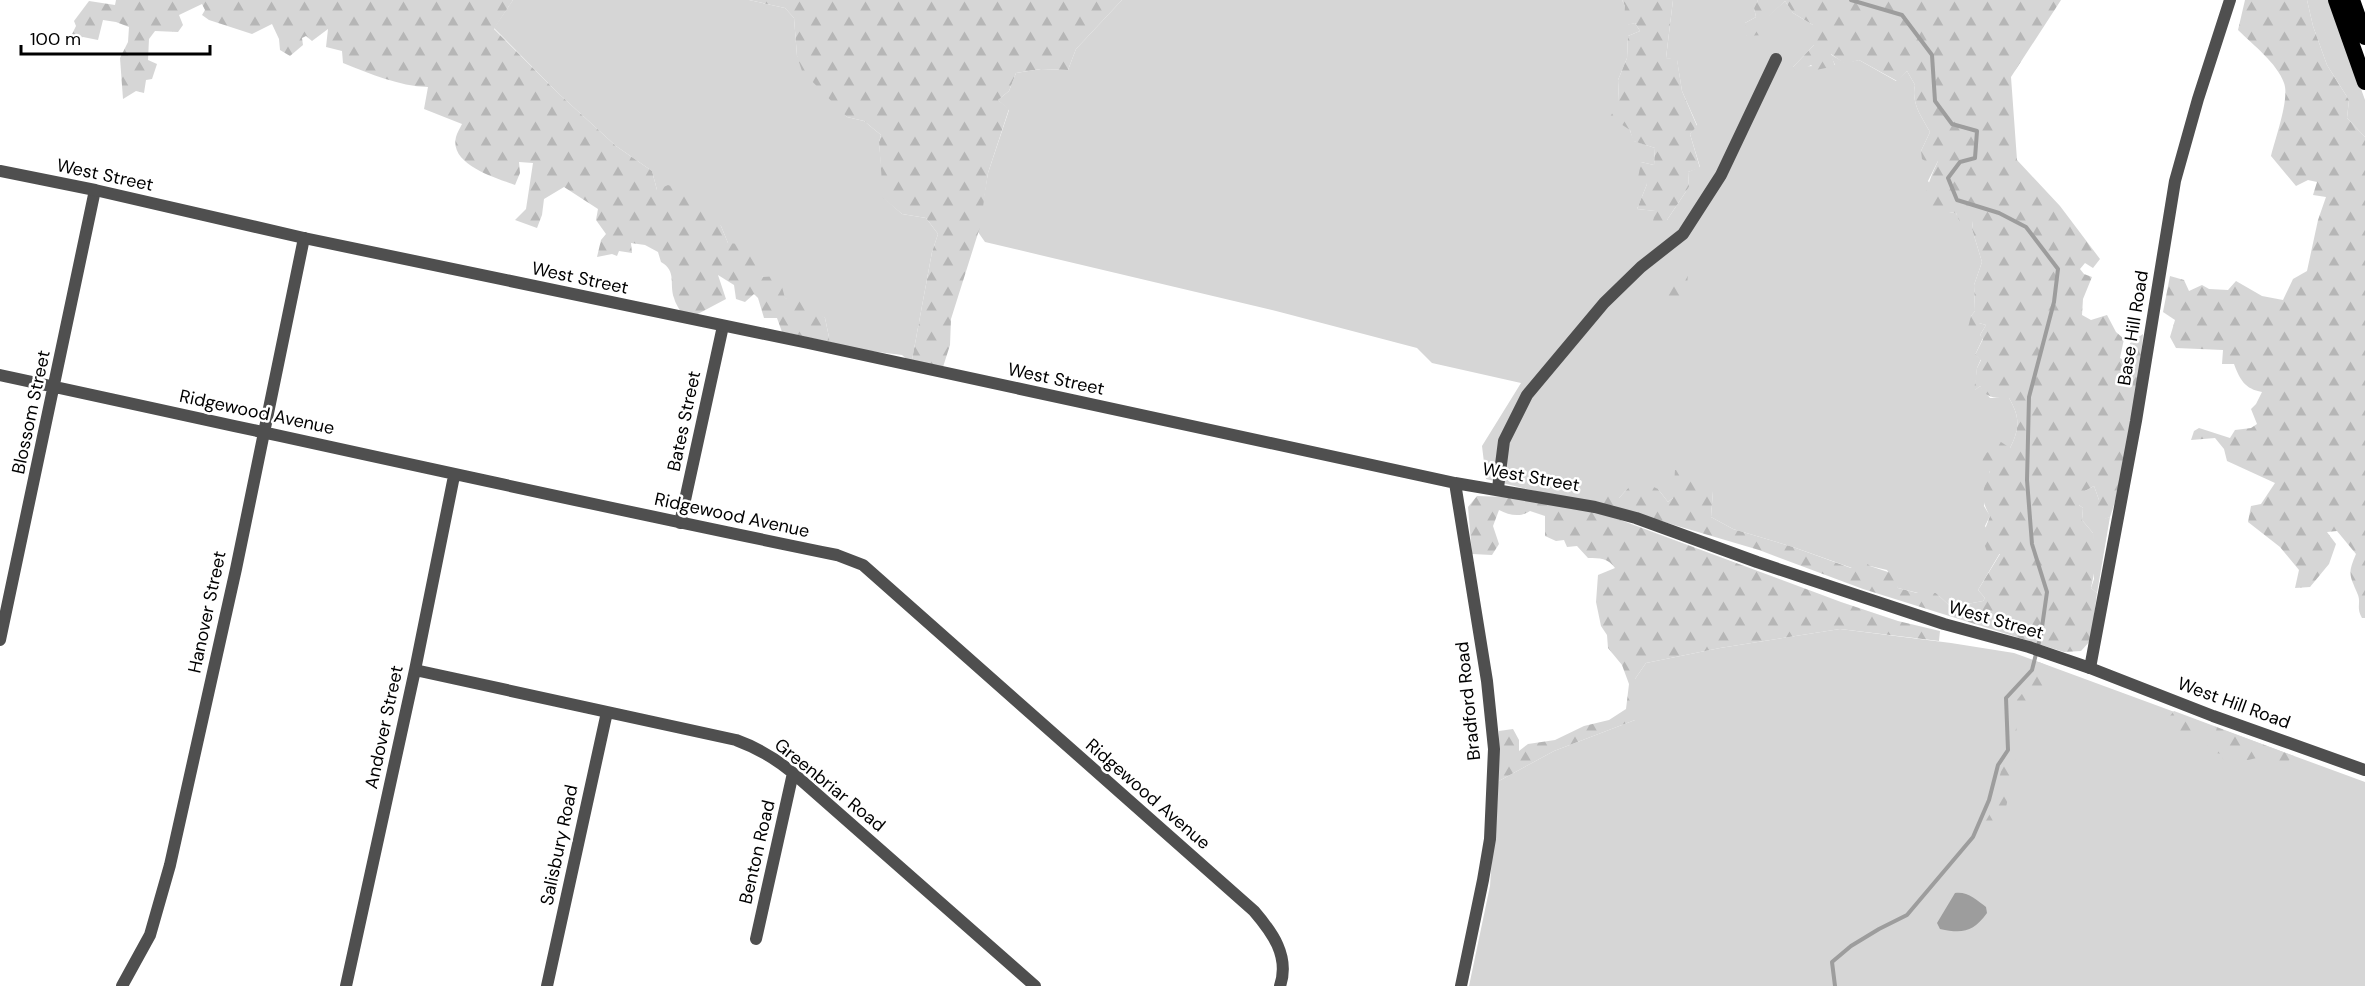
<svg xmlns="http://www.w3.org/2000/svg" width="2365" height="986" font-family="'DM Sans',sans-serif">
	<style>
		.green { fill: #d6d6d6 }
		.forest { fill: url(#forest-firs) }
		.water { fill: #9d9d9d }
		.lines { fill: none; stroke-linecap: round; stroke-linejoin: round }
		.stream { stroke: #9d9d9d; stroke-width: 4 }
		.minor { stroke: #4f4f4f; stroke-width: 12 }
		.tertiary { stroke: #4f4f4f; stroke-width: 12 }
		.trunk { stroke: #000; stroke-width: 16 }
		.labels { text-anchor: middle; stroke-width: 5; stroke-linejoin: round; paint-order: stroke }
		.street-label { font-size: 18px; fill: #000; stroke: #fff }
	</style>
	<defs>
		<pattern id="forest-firs" width="22" height="20" patternUnits="userSpaceOnUse" patternTransform="scale(1.5)"><rect width="22" height="20" fill="#d6d6d6"/><path d="M5 1l3.5 6h-7zM16 11l3.5 6h-7z" fill="#b6b6b6"/></pattern>
	</defs>
	<rect width="100%" height="100%" fill="#fff"/>
	<path class="green" d="M513 0H749L785 8 794 18 797 56 847 117 864 121 881 135 879 142 884 198 902 214 926 218 938 234 932 252 912 360 910 362 902 355 854 349 830 342 825 318 785 298 728 243 721 226 657 190 652 171 616 146 558 93 494 28Z
		M1122 0H1622L1625 6V25L1635 23 1640 31 1628 36 1627 58 1618 80 1619 102 1634 141 1655 148 1654 165 1641 162 1647 184 1637 209 1656 211 1667 220 1689 187 1688 172 1700 167 1690 134 1697 125 1682 91 1677 60 1666 58 1673 0H1758L1754 8 1756 17 1745 23 1746 36 1785 1 1793 13 1813 25 1814 45 1793 67 1835 65 1830 54 1845 63 1859 60 1896 81 1907 71 1915 85C1911 103 1921 116 1930 132L1921 151 1938 161 1928 181 1949 212 1956 213 1959 221H1973L1972 229 1982 262 1974 285 1975 311 1971 316 1979 323 1986 325 1980 335 1983 338 1975 355 1981 359 1977 368 1975 390 1980 386 1990 398H2009C2020 417 2020 428 2010 448L1992 451 1981 470H1990L1984 506 1990 516 1985 526 2000 553 1978 590 1985 598 1983 601 1951 607 1936 593H1918L1898 588 1887 570 1870 566 1852 568 1793 547 1733 529 1711 517 1713 491 1673 498 1668 502 1658 489 1628 488 1619 498 1603 504 1539 492 1486 479 1482 446 1521 383 1432 363 1417 348 1276 311 985 242 978 232 988 173 1009 110 998 100 1009 91 1016 73 1041 69 1068 70 1076 49Z
		M2307 0H2329L2365 100V137L2347 118 2349 100 2327 65 2313 26Z
		M2094 486 2099 500 2100 520 2110 517 2097 593 2091 588 2094 579 2093 533 2082 520 2083 508 2079 505 2085 491Z
		M1840 629 1951 643 2014 653 2365 782V986H1469L1490 886 1497 782 1554 751 1635 720V679L1646 663 1720 648Z"/>
	<path class="forest" d="M116 0H513L494 29 558 93 616 146 652 171 657 190 668 185 693 195 721 226 728 243 751 245 763 277 779 276 785 298 803 300 825 318 830 342 782 332 777 318H764L758 298 754 294 745 302 736 299 734 285 718 275 726 299 694 316 681 313C679 308 675 303 674 298 669 284 677 271 661 262L658 252 645 245 631 243 632 253 619 251 617 256 612 254 597 257 601 240 606 234 596 220 598 209 564 187 544 199 542 215 537 228 515 220 526 209 533 163 519 162 520 173 515 185C497 178 449 165 456 137 457 133 460 128 462 124L424 109 428 87C398 86 371 74 343 63L342 51 326 47 328 29 312 41 306 36 302 38 303 45 290 56 280 50 279 39 272 24 252 34 209 20 202 15 205 10 202 4 179 15 183 25 178 32 155 31 149 39 148 60 157 64 152 79 146 80 144 93 136 91 123 99 120 58 128 42 129 27 116 22 103 20 98 40 83 37 77 39 71 36 76 26 74 21 89 1 115 5Z
		M749 0H1122L1076 49 1068 70 1041 69 1016 73 1009 91 998 100 1009 109 988 173 980 227 951 319 950 345 943 367 912 360 932 252 938 234 926 218 902 214 883 198 879 142 881 135 864 121 847 117 802 71 797 56 794 18 785 8Z
		M1622 0H1673L1666 58 1677 59 1682 91 1697 126 1690 134 1700 168 1688 172 1689 187 1667 220 1665 238 1650 236 1655 211 1637 209 1647 184 1638 178 1641 162 1654 165 1655 148 1633 141 1630 130 1610 117 1619 102 1618 80 1627 58 1628 36 1640 31 1635 23 1624 26 1625 6Z
		M1758 0H2061L2011 77 2017 160 2060 206 2100 259 2093 268 2085 263 2080 269 2084 274 2092 277 2083 299 2082 315 2091 320 2107 315 2116 332 2124 339 2120 358 2128 363 2130 343 2143 334C2138 394 2130 460 2110 517L2100 521 2093 515 2099 500 2094 486 2085 491 2089 503 2079 505 2083 508 2082 520 2093 533 2097 559 2091 588 2097 593 2091 640 2081 651 2064 652 1863 589 1759 550 1603 504 1607 493 1619 498 1628 488 1639 480 1658 489 1668 502 1673 498 1675 470 1694 471 1703 487 1713 491 1711 517 1733 529 1793 547 1851 568 1864 561 1870 566 1894 574 1898 588 1917 593H1936L1951 607 1983 601 1985 598 1978 590 2000 554 1987 552 1982 537 1990 516C1979 497 1983 490 1990 471L1980 470 1984 454 1992 450 1990 444 1998 440 2010 448C2020 428 2020 417 2009 398 1996 398 1986 399 1980 386L1974 391 1977 368 1981 360 1975 355 1983 339 1980 335 1986 325 1979 323 1973 337 1966 335 1971 316 1975 311 1974 285 1982 262 1972 229 1973 221H1959L1956 213 1949 212 1937 219 1925 213C1923 195 1930 178 1938 161L1928 163 1922 159 1921 151 1930 132C1921 116 1911 103 1915 85L1907 71 1897 81 1859 60 1845 64 1831 54 1835 66 1816 70 1811 65 1797 73 1793 67 1814 45 1804 35 1813 25 1793 13 1785 1 1764 21V35L1745 36V23L1756 17 1754 8Z
		M2245 0H2307L2313 26 2327 65 2349 100 2347 118 2365 137V618H2362C2356 608 2361 603 2358 595 2350 575 2347 575 2356 554L2337 531 2327 532 2336 544 2329 564 2310 587 2295 588 2299 570 2280 547 2248 522 2251 506 2261 504 2275 483 2227 461 2224 449 2215 438 2191 440 2194 431 2199 428 2230 438 2235 430 2251 428 2257 424 2251 409 2256 404 2262 392C2245 389 2240 380 2234 364H2222L2223 350 2176 348 2170 337 2175 320 2163 312 2170 276 2184 280 2189 291 2202 285 2209 289 2228 290 2236 281 2262 296 2283 300 2293 279 2307 271 2318 220 2326 197 2313 195 2317 182 2308 180 2296 186 2271 156C2275 139 2290 98 2284 83 2277 63 2253 45 2238 30Z
		M1669 266 1688 273 1686 300H1666L1669 287Z
		M1477 496 1508 497 1599 512 1841 602 1898 621 1940 631 1939 641 1840 629 1720 648 1646 663 1635 679V720L1554 751 1497 782 1499 731 1513 729 1519 740V751L1528 744 1555 740 1584 726 1609 720 1626 709 1629 684 1622 665 1608 648 1607 635 1601 626 1596 602 1598 575 1615 568C1608 558 1600 558 1588 558L1577 546 1567 547 1564 540 1556 541 1545 536V516L1530 511C1520 518 1509 515 1499 510L1493 526 1499 544 1492 555 1472 554 1468 507Z
		M2039 662 2048 666V682L2044 689 2046 694 2021 715 2016 722 2017 741 2014 772 2004 816 2001 815 1999 820 2004 824H1984L1991 812 2002 767 2012 751 2011 735 2017 700 2033 680Z
		M2174 711 2294 756 2284 765 2261 757 2248 760 2234 759 2233 765 2223 759 2222 754 2216 753 2207 745 2215 735 2217 727 2209 729 2192 740 2176 736 2179 732 2165 733 2166 721Z"/>
	<path class="water" d="M1955 893C1967 891 1977 900 1986 907L1987 913C1973 932 1963 934 1940 929L1937 923Z"/>
	<g class="lines">
		<path class="stream" d="M1835 986 1832 962 1851 946 1879 929 1907 915 1973 837 1989 800 1998 765 2008 750 2006 698 2032 670 2041 634 2047 592 2032 544 2027 480 2029 397 2054 302 2058 269 2026 227 1999 213 1957 200 1948 178 1960 162 1975 158 1977 131 1952 124 1935 101 1932 55 1902 15 1851 0"/>
		<path class="minor" d="M0 375C279 435 557 498 837 555L863 565 1254 911C1272 932 1290 956 1280 986
			M1498 488 1504 441 1527 395 1604 303 1641 267 1683 234 1721 175 1776 59
			M680 523 723 326
			M0 640 95 190
			M2090 668 2213 716 2365 770
			M415 670 736 740C758 748 775 758 793 773L1035 986
			M756 939 793 773
			M122 986 150 935 170 865 236 569 304 238
			M346 986 415 670 454 476
			M547 986 607 712"/>
		<path class="tertiary" d="M0 171 95 190 304 238 808 343 1455 483 1595 507 1636 518 1757 562 1944 624 2029 647 2090 668 2136 421 2175 181 2198 99 2230 0
			M1455 483 1487 681 1494 749 1490 839 1483 880 1461 986"/>
		<path class="trunk" d="M2336 0 2365 82
			M2352 0 2365 37"/>
	</g>
	<g class="labels">
		<g class="street-label">
			<text transform="translate(105 175) rotate(12)" y="6">West Street</text>
			<text transform="translate(580 278) rotate(12)" y="6">West Street</text>
			<text transform="translate(2133 328) rotate(-81)" y="6">Base Hill Road</text>
			<text transform="translate(1056 379) rotate(12)" y="6">West Street</text>
			<text transform="translate(31 412) rotate(-78)" y="6">Blossom Street</text>
			<text transform="translate(257 412) rotate(12)" y="6">Ridgewood Avenue</text>
			<text transform="translate(684 421) rotate(-78)" y="6">Bates Street</text>
			<text transform="translate(1531 477) rotate(10)" y="6">West Street</text>
			<text transform="translate(732 515) rotate(12)" y="6">Ridgewood Avenue</text>
			<text transform="translate(207 612) rotate(-78)" y="6">Hanover Street</text>
			<text transform="translate(1996 620) rotate(16)" y="6">West Street</text>
			<text transform="translate(1468 701) rotate(-96)" y="6">Bradford Road</text>
			<text transform="translate(2234 703) rotate(20)" y="6">West Hill Road</text>
			<text transform="translate(384 727) rotate(-78)" y="6">Andover Street</text>
			<text transform="translate(830 785) rotate(39)" y="6">Greenbriar Road</text>
			<text transform="translate(1148 794) rotate(41)" y="6">Ridgewood Avenue</text>
			<text transform="translate(559 845) rotate(-78)" y="6">Salisbury Road</text>
			<text transform="translate(757 852) rotate(-77)" y="6">Benton Road</text>
		</g>
	</g>
	<path d="M21 45v9h189v-9" fill="none" stroke="#000000" stroke-width="3"/>
	<text x="30" y="45" font-size="18" fill="#000000" stroke="#ffffff" stroke-width="4.5" paint-order="stroke">100 m</text>
</svg>
